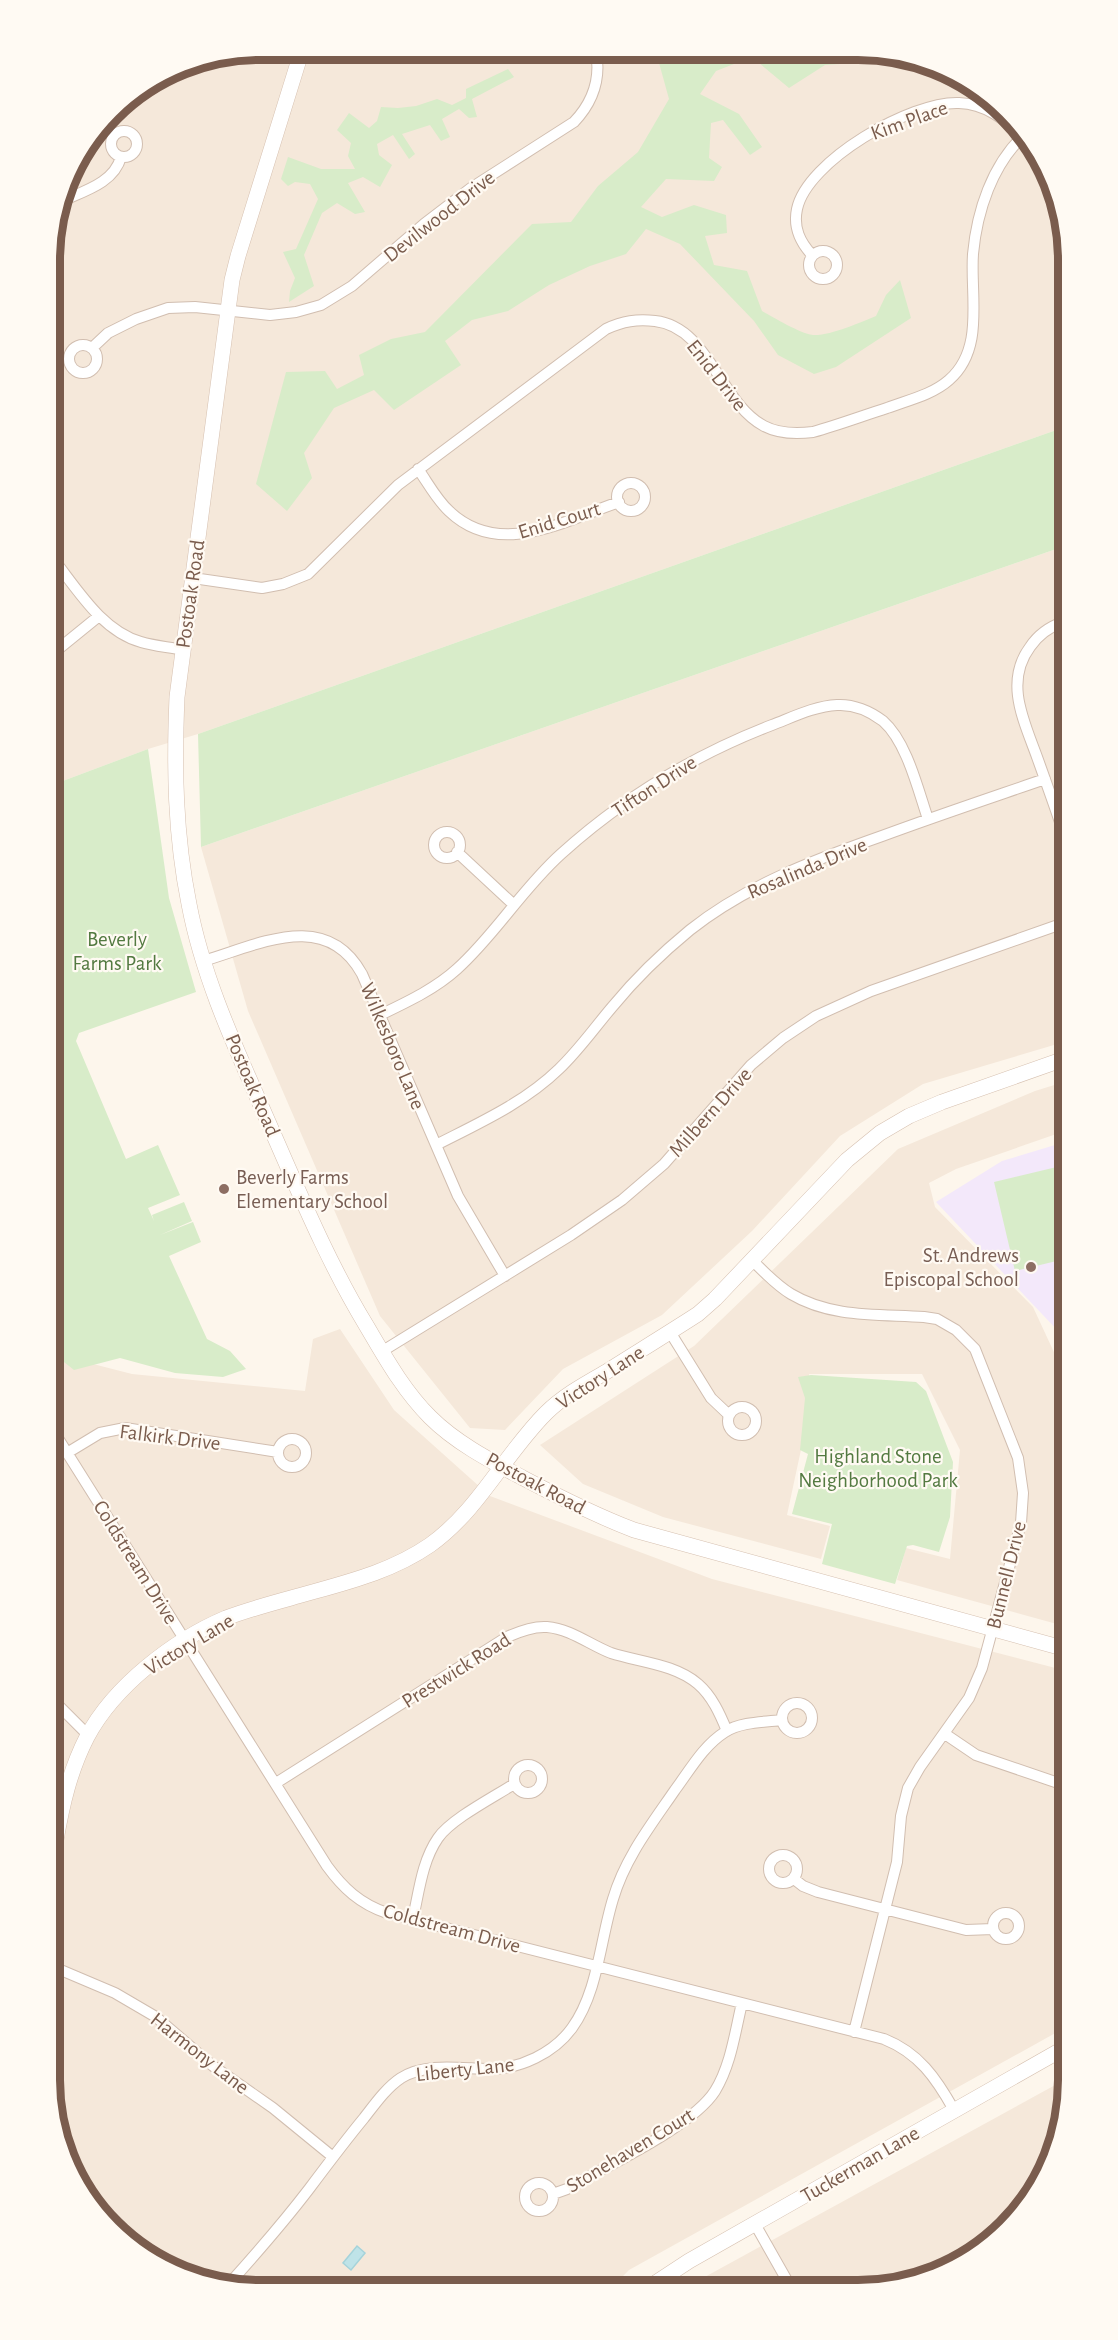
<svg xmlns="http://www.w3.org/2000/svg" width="1118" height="2340" font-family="'Alegreya Sans',sans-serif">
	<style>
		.residential { fill: #f5e8da }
		.education { fill: #f3e8fa }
		.green { fill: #d8ecc9 }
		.water { fill: #bfe3e8; stroke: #a5d3da; stroke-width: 1.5 }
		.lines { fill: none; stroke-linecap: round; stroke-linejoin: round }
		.street-casing { stroke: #d1beb0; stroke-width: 12 }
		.secondary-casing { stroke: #d6c0b0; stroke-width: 16 }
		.street { stroke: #fff; stroke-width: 10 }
		.secondary { stroke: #fff; stroke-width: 15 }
		.education-dot { fill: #8d6e63; stroke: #fffaf3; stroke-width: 2 }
		.labels { text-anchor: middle; stroke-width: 4.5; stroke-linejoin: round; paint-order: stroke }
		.street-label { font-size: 21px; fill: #7a5c4d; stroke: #fffaf3 }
		.park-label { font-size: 21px; fill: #537a41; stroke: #fffaf3 }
		.education-label { font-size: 21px; fill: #785e54; stroke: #fffaf3; text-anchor: start }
		.rim { fill: none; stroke: #7a5c4d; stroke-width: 8 }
	</style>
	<rect width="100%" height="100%" fill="#fdf6ec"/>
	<path class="residential" d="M260 50 899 53 997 102 1040 154 1061 205 1062 428 198 734 148 749 52 785 50 246 71 167 121 102 180 65Z
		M1062 547 1064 1042 923 1084 840 1136 752 1231 662 1315 563 1369 505 1430 470 1428 380 1316 248 1011 201 847Z
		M1064 1082 1065 1131 956 1169 929 1183 935 1207 1033 1307 1065 1376 1066 1614 1064 1626 897 1580 906 1548 950 1559 960 1450 922 1374H809L805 1431 787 1515 830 1526 821 1559 663 1517 583 1484 540 1445 694 1346 898 1149 1035 1091Z
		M340 1329 394 1410 490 1496 712 1579 1067 1671 1068 2026 629 2270 614 2285 219 2287 121 2238 78 2186 57 2135 54 1354 132 1374 305 1391 313 1339Z
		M1068 2078V2094L1053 2160 1017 2219 975 2255 913 2283 692 2284Z"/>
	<path class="education" d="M1065 1142V1351L1059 1332 936 1202 1002 1161Z"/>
	<path class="green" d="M656 52 894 53 898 60 825 65 789 88 752 57 716 71 700 94 739 114 762 147 750 155 723 120 711 123 709 158 722 167 714 181 666 179 641 207 662 217 694 205 726 215 727 233 705 236 714 265 747 271 762 311C775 318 799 333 813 335 830 336 861 322 876 316L886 295 900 280 911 318 836 367 814 374 778 355 754 321 680 244 646 229 626 254 590 266 549 285 508 311 472 320 445 341 461 365 394 410 374 390 334 408 304 453 312 478 287 511 256 484 286 372 325 371 337 389 364 375 359 355 391 339 425 332 532 224 571 222 598 186 638 152 669 99Z
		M508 69 514 77 472 99 477 117 469 118 459 109 442 119 450 137 441 141 430 125 402 134 415 154 409 159 393 135 377 144 379 155 392 165 380 187 363 177 348 183 365 212 355 214 337 203 322 213 304 255 314 286 289 302 290 291 295 278 283 252 296 249 318 199 310 184 295 182 288 186 281 179 288 157 321 169H355L348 156 351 143 337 130 349 113 369 128 377 121 381 107 398 108 416 106 437 99 452 105 466 98V89Z
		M1062 428V547L201 847 198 734Z
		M148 749 169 898 196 992 79 1033 76 1041 126 1159 158 1145 180 1195 148 1208 154 1221 152 1215 184 1202 192 1221 160 1235 193 1222 201 1242 169 1256 207 1339 230 1351 246 1369 223 1377 175 1373 120 1358 74 1370 54 1354 52 785Z
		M1065 1165V1259L1015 1271 994 1182Z
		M811 1375 916 1382 926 1391 953 1462 950 1517 939 1552 913 1545 907 1546 895 1584 822 1564 832 1524 792 1514 808 1454 800 1450 805 1398 798 1377Z"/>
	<path class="water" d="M357 2246 365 2253 351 2270 343 2263Z"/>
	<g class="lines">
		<g class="street-casing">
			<path id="street" d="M320 50C345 59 371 60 395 50
				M111 144a13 13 0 1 1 26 0a13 13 0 1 1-26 0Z
				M62 201C84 191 114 183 121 157
				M809 265a14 14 0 1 1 28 0a14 14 0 1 1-28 0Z
				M812 255C800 242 793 228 797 209 807 161 911 101 959 103 986 104 1004 119 1022 136
				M69 359a14 14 0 1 1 28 0a14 14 0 1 1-28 0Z
				M92 348 108 333 136 319 168 308 195 307 270 315 296 312 321 305 352 286 424 224 471 188 574 122C593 102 601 79 596 52
				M418 469C428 483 436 499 449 511 499 559 564 521 619 502
				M617 497a14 14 0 1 1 28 0a14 14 0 1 1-28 0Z
				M51 556C76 587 101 631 141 642 154 646 169 647 183 650
				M193 578 262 588 283 584 308 574 398 485 606 329C623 321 637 319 655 321 709 327 720 403 764 426 779 434 797 434 813 432 838 425 862 416 887 408 908 400 932 395 949 380 985 349 970 296 973 254 977 211 992 165 1024 135
				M1063 622C1049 627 1038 635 1030 647 1004 682 1024 721 1037 757 1046 782 1055 807 1063 831
				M51 655 99 616
				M434 845a13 13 0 1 1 26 0a13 13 0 1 1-26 0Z
				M457 852 513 904
				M203 961C258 945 326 908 362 974L458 1196 505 1276
				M380 1015C407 1002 435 989 457 969 495 935 522 889 561 854 623 798 694 755 772 725 793 717 815 706 837 705 853 704 870 711 883 721 907 742 918 790 928 819
				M436 1145C479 1123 524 1103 559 1069 579 1050 595 1027 613 1006 636 978 662 953 690 930 747 885 814 860 882 836 936 816 990 798 1045 779
				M752 1260C764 1272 776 1285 791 1294 831 1318 879 1314 924 1317L937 1319 956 1330 975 1349 1018 1458 1023 1493 1021 1523 982 1668 969 1698 920 1767 908 1788 901 1816 897 1862 854 2032
				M670 1332 711 1398 729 1415
				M381 1352 571 1235 622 1200 664 1164 751 1065 783 1038 816 1016 871 991 1064 923
				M728 1421a14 14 0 1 1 28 0a14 14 0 1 1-28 0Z
				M54 1432 327 1866C343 1888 360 1904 387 1913L884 2039C919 2053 936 2078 954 2110
				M278 1453a14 14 0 1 1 28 0a14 14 0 1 1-28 0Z
				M67 1453 100 1433 125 1428 278 1452
				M55 1702 88 1735
				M782 1718a15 15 0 1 1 30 0a15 15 0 1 1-30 0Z
				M945 1734 976 1755 1067 1786
				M514 1779a14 14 0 1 1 28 0a14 14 0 1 1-28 0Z
				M276 1783 507 1637C520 1631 533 1626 547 1627 571 1629 590 1645 611 1653 639 1662 675 1664 698 1684 712 1696 720 1714 727 1731
				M769 1869a14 14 0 1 1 28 0a14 14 0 1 1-28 0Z
				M794 1879 803 1886 818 1892 966 1930 993 1929
				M993 1926a13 13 0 1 1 26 0a13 13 0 1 1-26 0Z
				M413 1918C419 1892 422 1861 438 1838 451 1819 494 1797 514 1784
				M56 1968 115 1993 156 2017 213 2066 273 2108 333 2157
				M525 2197a14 14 0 1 1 28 0a14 14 0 1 1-28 0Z
				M553 2194 567 2189C606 2166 692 2127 715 2091 731 2065 735 2032 742 2003
				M755 2224 789 2284
				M227 2286C255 2255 283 2223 309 2189 327 2165 345 2141 364 2118 375 2104 386 2088 401 2078 427 2062 461 2069 490 2069 520 2069 554 2053 572 2028 598 1992 600 1941 613 1899 625 1858 651 1825 675 1790 690 1770 703 1746 725 1732 740 1722 764 1722 782 1720"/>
		</g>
		<g class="secondary-casing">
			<path id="secondary" d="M302 50 238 256 232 280 177 697C174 767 175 835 189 904 204 984 241 1059 273 1133 302 1199 329 1264 366 1325 385 1357 403 1390 430 1417 456 1443 491 1461 523 1478 559 1497 595 1515 634 1530L1066 1649
				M56 1840C62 1805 70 1770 87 1737 114 1686 174 1640 226 1618 247 1610 269 1604 291 1598 339 1584 388 1574 430 1545 479 1510 504 1455 546 1413 563 1396 585 1384 606 1372 636 1353 667 1334 698 1314L715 1299 847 1160 880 1133 909 1116 942 1102 1064 1059
				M654 2284 689 2261 1068 2046"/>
		</g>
		<use href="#street" class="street"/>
		<use href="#secondary" class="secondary"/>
	</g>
	<g class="education-dot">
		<circle cx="224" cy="1189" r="6"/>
		<circle cx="1031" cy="1267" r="6"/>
	</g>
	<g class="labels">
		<g class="street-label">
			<text transform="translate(909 120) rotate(-20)" y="7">Kim Place</text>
			<text transform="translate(439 216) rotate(-38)" y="7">Devilwood Drive</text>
			<text transform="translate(717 375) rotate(52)" y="7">Enid Drive</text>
			<text transform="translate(559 520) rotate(-17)" y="7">Enid Court</text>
			<text transform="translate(190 594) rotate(-82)" y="7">Postoak Road</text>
			<text transform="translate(654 786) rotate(-33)" y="7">Tifton Drive</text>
			<text transform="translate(807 868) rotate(-23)" y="7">Rosalinda Drive</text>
			<text transform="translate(393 1046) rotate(67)" y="7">Wilkesboro Lane</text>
			<text transform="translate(253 1085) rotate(67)" y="7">Postoak Road</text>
			<text transform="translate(710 1112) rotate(-48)" y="7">Milbern Drive</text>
			<text transform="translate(600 1377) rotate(-33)" y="7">Victory Lane</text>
			<text transform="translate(170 1437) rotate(7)" y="7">Falkirk Drive</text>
			<text transform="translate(536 1483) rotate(28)" y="7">Postoak Road</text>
			<text transform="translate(136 1562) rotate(58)" y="7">Coldstream Drive</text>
			<text transform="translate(1006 1575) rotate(-76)" y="7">Bunnell Drive</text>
			<text transform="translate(189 1644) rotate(-31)" y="7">Victory Lane</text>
			<text transform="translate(456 1670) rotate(-32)" y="7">Prestwick Road</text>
			<text transform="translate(452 1928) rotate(15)" y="7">Coldstream Drive</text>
			<text transform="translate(200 2053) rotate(38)" y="7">Harmony Lane</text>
			<text transform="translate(465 2069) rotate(-6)" y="7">Liberty Lane</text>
			<text transform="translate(630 2150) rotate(-31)" y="7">Stonehaven Court</text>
			<text transform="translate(860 2164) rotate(-30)" y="7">Tuckerman Lane</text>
		</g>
		<g class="park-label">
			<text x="117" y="946">Beverly<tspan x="117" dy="24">Farms Park</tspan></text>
			<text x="878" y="1463">Highland Stone<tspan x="878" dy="24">Neighborhood Park</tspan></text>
		</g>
		<g class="education-label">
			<text x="236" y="1184">Beverly Farms<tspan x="236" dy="24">Elementary School</tspan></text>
			<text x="1019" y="1262" text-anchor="end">St. Andrews<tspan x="1019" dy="24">Episcopal School</tspan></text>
		</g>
	</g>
	<path d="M0 0H1118V2340H0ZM260 60H858A200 200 0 0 1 1058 260V2080A200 200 0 0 1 858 2280H260A200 200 0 0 1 60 2080V260A200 200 0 0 1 260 60Z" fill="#fffaf3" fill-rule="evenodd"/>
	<path class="rim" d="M260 60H858A200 200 0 0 1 1058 260V2080A200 200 0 0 1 858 2280H260A200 200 0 0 1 60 2080V260A200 200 0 0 1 260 60Z"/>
</svg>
